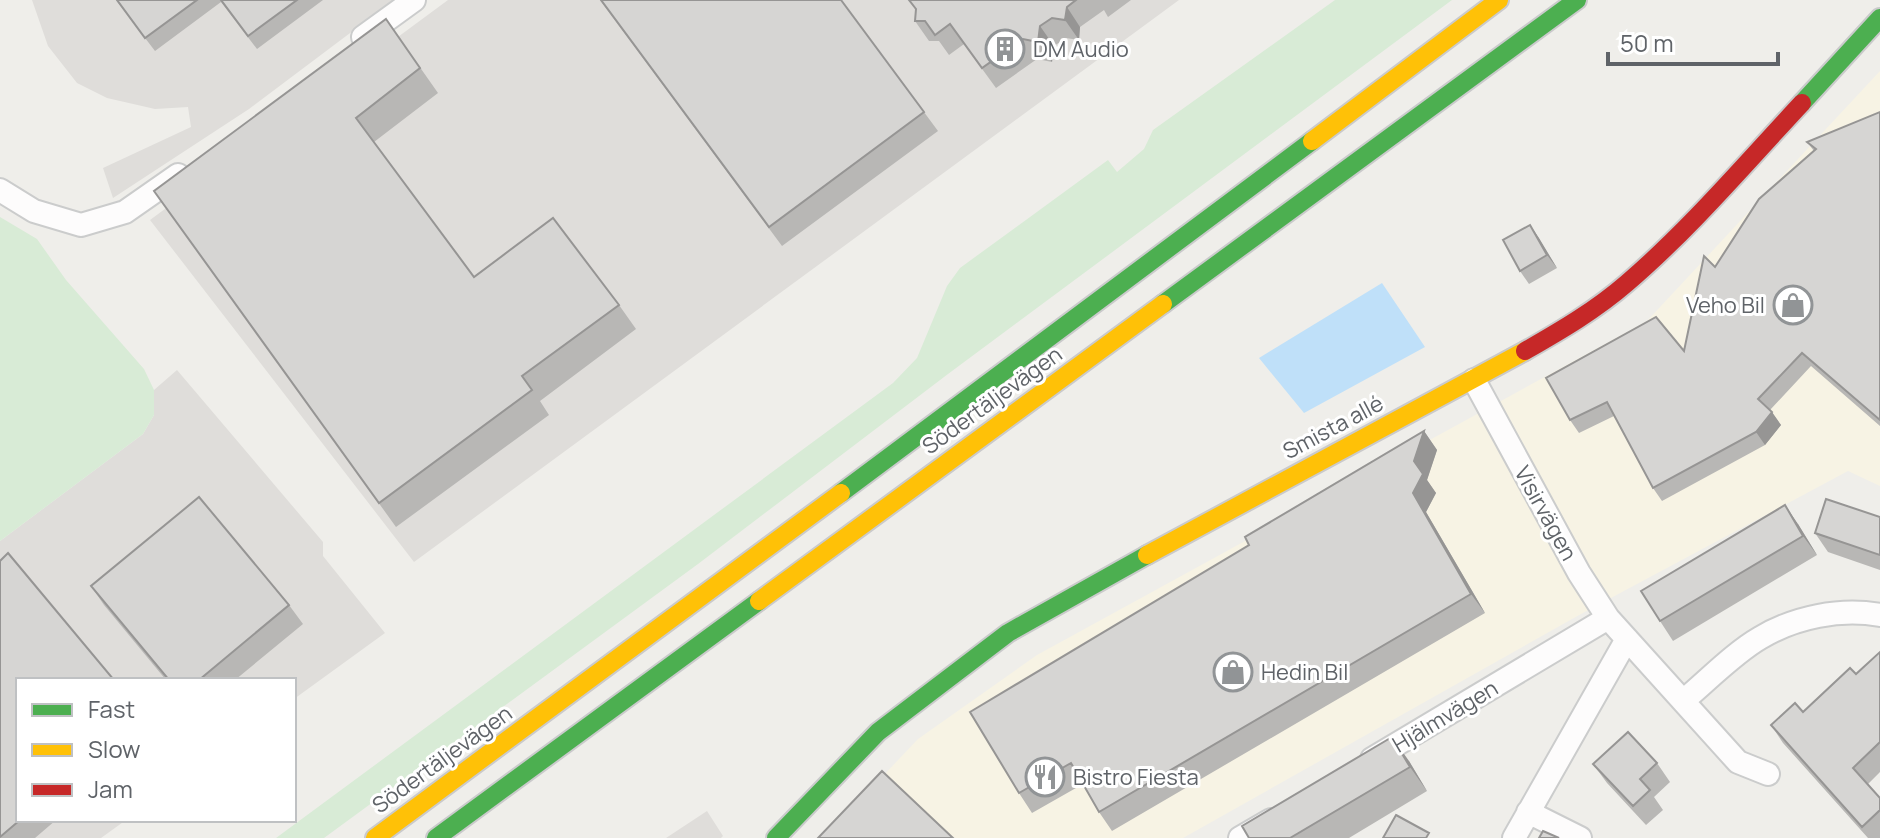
<svg xmlns="http://www.w3.org/2000/svg" width="1880" height="838" font-family="Manrope,sans-serif">
	<style>
		.commercial { fill: #f7f3e4 }
		.industrial { fill: #dfddda }
		.green { fill: #d8ebd6 }
		.water { fill: #bfe0f9 }
		.lines { fill: none; stroke-linecap: round; stroke-linejoin: round }
		.street-casing { stroke: #cbcccc; stroke-width: 26 }
		.fast-casing { stroke: #cacacb; stroke-width: 22 }
		.slow-casing { stroke: #cacacb; stroke-width: 22 }
		.jam-casing { stroke: #cacacb; stroke-width: 22 }
		.street { stroke: #fdfcfc; stroke-width: 22 }
		.fast { stroke: #4caf50; stroke-width: 18 }
		.slow { stroke: #ffc107; stroke-width: 18 }
		.jam { stroke: #c62828; stroke-width: 18 }
		.wall { fill: #b8b7b5 }
		.shaded-wall { fill: #969594 }
		.building { fill: #d6d5d3; stroke: #969594; stroke-width: 2 }
		.labels { text-anchor: middle; stroke-width: 6; stroke-linejoin: round; paint-order: stroke }
		.poi-label { font-size: 22px; fill: #5f6368; stroke: #fff; text-anchor: start }
		.street-label { font-size: 22px; fill: #5f6368; stroke: #fff }
	</style>
	<rect width="100%" height="100%" fill="#efeeea"/>
	<path class="commercial" d="M1880 71V486L1848 471 1581 614 1183 838H824L918 739 1037 655 1647 321Z"/>
	<path class="industrial" d="M32 0H394L249 109 113 198 103 168 191 127 188 107 155 109 107 98 77 83 48 46Z
		M448 0H1179L414 562 150 220Z
		M177 370 323 542V556L385 633 294 699V680H18V820H126L101 838H0V541L143 434 154 415V390Z
		M707 811 723 836 721 838H666Z"/>
	<path class="green" d="M1335 0H1452L948 374 698 564 324 838H276L893 383 917 358 947 286 960 268 1108 160 1117 172 1144 149 1153 130Z
		M0 217 37 239 66 280 144 369 154 390V415L143 434 0 541Z"/>
	<path class="water" d="M1382 283 1425 347 1304 413 1259 358Z"/>
	<g class="lines">
		<g class="street-casing">
			<path id="street" d="M363 37 414 0
				M0 190 34 211 81 225 125 212 178 175
				M1474 380 1579 573 1608 618 1738 762 1768 774
				M1683 701C1707 681 1734 653 1760 638 1795 617 1840 608 1880 615
				M1372 759 1608 618
				M1528 812 1580 838
				M1240 838 1271 820
				M1514 838 1627 639"/>
		</g>
		<g class="fast-casing">
			<path id="fast" d="M1802 103 1880 18
				M1163 304 1577 0
				M841 493 1312 141
				M436 838 759 601
				M776 838 878 732 1008 633 1147 555"/>
		</g>
		<g class="slow-casing">
			<path id="slow" d="M1312 141 1499 0
				M1147 555 1525 351
				M759 601 1163 304
				M375 838 841 493"/>
		</g>
		<g class="jam-casing">
			<path id="jam" d="M1525 351C1560 331 1596 310 1627 283 1690 229 1745 164 1802 103"/>
		</g>
		<use href="#street" class="street"/>
		<use href="#fast" class="fast"/>
		<use href="#slow" class="slow"/>
		<use href="#jam" class="jam"/>
	</g>
	<path class="wall" d="M116 0H323L257 49 221 2 155 51Z
		M600 0H841L938 131 782 246Z
		M909 0H1131L1108 17 1104 10 1080 27 1079 40 1066 38 1054 46 1052 62 1037 59 996 88 964 44 949 55 939 41H929L915 21 916 10Z
		M386 19 438 93 374 142 474 277 619 305 636 329 540 401 549 415 396 527 154 191Z
		M1880 112V426L1811 366 1770 410 1781 425 1765 445 1662 501 1653 488 1614 416 1579 433 1570 420 1684 351 1715 267 1814 151 1807 142Z
		M1530 225 1557 268 1529 284 1520 271Z
		M1424 431 1437 450 1427 480 1436 493 1426 512 1485 613 1112 831 1099 812 1083 784 1032 813 1019 793 1249 545Z
		M1880 517V570L1828 552 1815 533Z
		M1798 524 1817 555 1673 641 1660 621Z
		M91 586 289 605 303 624 235 680H166L104 605Z
		M1880 652V772L1868 784 1880 798V838H1868L1783 743 1771 725 1803 712 1856 674Z
		M1409 761 1427 791 1349 838H1249Z
		M1657 763 1670 782 1654 797 1663 810 1646 825 1607 783 1593 764Z
		M18 820H56L35 838H0Z"/>
	<path class="shaded-wall" d="M1067 7 1080 27 1079 40 1065 20Z
		M1040 26 1054 46 1052 62 1038 42Z
		M1530 225 1539 238 1557 268 1547 255Z
		M1772 412 1781 425 1765 445 1756 432Z
		M1424 431 1437 450 1427 480 1436 493 1426 512 1485 613 1471 594 1413 493 1414 461Z
		M1785 505 1798 524 1817 555 1803 536Z
		M1392 737 1409 761 1427 791 1410 767Z"/>
	<path class="building" d="M117 0H197L145 38Z
		M221 0H297L248 36Z
		M601 0H841L924 112 769 227Z
		M909 0H1076L1067 7 1065 20 1052 18 1040 26 1038 42 1023 39 982 68 950 24 935 35 925 21H915L916 9Z
		M386 19 420 68 356 118 474 277 553 218 619 305 522 376 532 390 379 503 154 191Z
		M1880 112V420L1802 353 1758 399 1772 412 1756 432 1653 488 1607 402 1570 420 1546 378 1656 317 1684 351 1704 256 1715 267 1759 199 1816 149 1807 142Z
		M1530 225 1547 255 1520 271 1503 240Z
		M1424 431 1414 461 1423 474 1413 493 1471 594 1099 812 1071 763 1019 793 970 712 1249 545 1245 537Z
		M199 497 289 605 199 680H169L91 586Z
		M1826 499 1880 517V555L1815 533Z
		M1785 505 1803 536 1660 621 1641 591Z
		M8 553 114 680H18V820H20L0 837V561Z
		M1880 652V742L1853 768 1880 798V810L1862 827 1771 725 1795 703 1803 712 1850 668 1856 674Z
		M1628 732 1657 763 1640 779 1650 790 1633 806 1593 764Z
		M1392 737 1410 767 1290 838H1249L1242 826Z
		M882 771 953 838H818Z
		M1396 815 1429 833 1426 838H1383Z
		M1543 831 1559 838H1539Z"/>
	<defs>
		<g id="building-ring" transform="scale(2)"><circle r="9.5" fill="#fff" stroke="#919496" stroke-width="1.5"/><path d="M-4-6H4V6H1V3H-1V6H-4ZM-2.5-4.3h1.7v1.8h-1.7ZM.8-4.3h1.7v1.8H.8ZM-2.5-1h1.7V.8h-1.7ZM.8-1h1.7V.8H.8Z" fill="#919496"/></g>
		<g id="shop-ring" transform="scale(2)"><circle r="9.5" fill="#fff" stroke="#919496" stroke-width="1.5"/><path d="M-5-2.5h2.3a2.7 3.5 0 0 1 5.4 0H5L5.5 6h-11ZM-1.5-2.5h3a1.5 2.3 0 0 0-3 0Z" fill="#919496"/></g>
		<g id="restaurant-ring" transform="scale(2)"><circle r="9.5" fill="#fff" stroke="#919496" stroke-width="1.5"/><path d="M-5-6h1v4h1v-4h1v4h1v-4h1v5L-1.5 .5V6h-2V.5L-5-1ZM5-6V6H3V1.5H1.5Q1.5-4 5-6Z" fill="#919496"/></g>
	</defs>
	<g fill-rule="evenodd">
		<use href="#building-ring" x="1005" y="49"/>
		<use href="#shop-ring" x="1793" y="305"/>
		<use href="#shop-ring" x="1233" y="672"/>
		<use href="#restaurant-ring" x="1045" y="777"/>
	</g>
	<g class="labels">
		<g class="poi-label">
			<text x="1033" y="57">DM Audio</text>
			<text x="1765" y="313" text-anchor="end">Veho Bil</text>
			<text x="1261" y="680">Hedin Bil</text>
			<text x="1073" y="785">Bistro Fiesta</text>
		</g>
		<g class="street-label">
			<text transform="translate(992 400) rotate(-36)" y="8">Södertäljevägen</text>
			<text transform="translate(1333 427) rotate(-28)" y="8">Smista allé</text>
			<text transform="translate(1546 513) rotate(61)" y="8">Visirvägen</text>
			<text transform="translate(1445 716) rotate(-31)" y="8">Hjälmvägen</text>
			<text transform="translate(442 759) rotate(-36)" y="8">Södertäljevägen</text>
		</g>
	</g>
	<rect x="16" y="678" width="280" height="144" fill="#ffffff" stroke="#bfc1c3" stroke-width="2"/>
	<rect x="32" y="704" width="40" height="12" fill="#4caf50" stroke="#bfc1c3" stroke-width="2"/>
	<text x="88" y="718" font-size="24" fill="#5f6368">Fast</text>
	<rect x="32" y="744" width="40" height="12" fill="#ffc107" stroke="#bfc1c3" stroke-width="2"/>
	<text x="88" y="758" font-size="24" fill="#5f6368">Slow</text>
	<rect x="32" y="784" width="40" height="12" fill="#c62828" stroke="#bfc1c3" stroke-width="2"/>
	<text x="88" y="798" font-size="24" fill="#5f6368">Jam</text>
	<path d="M1608 52v12h170v-12" fill="none" stroke="#5f6368" stroke-width="4"/>
	<text x="1620" y="52" font-size="24" fill="#5f6368" stroke="#ffffff" stroke-width="6" paint-order="stroke">50 m</text>
</svg>
